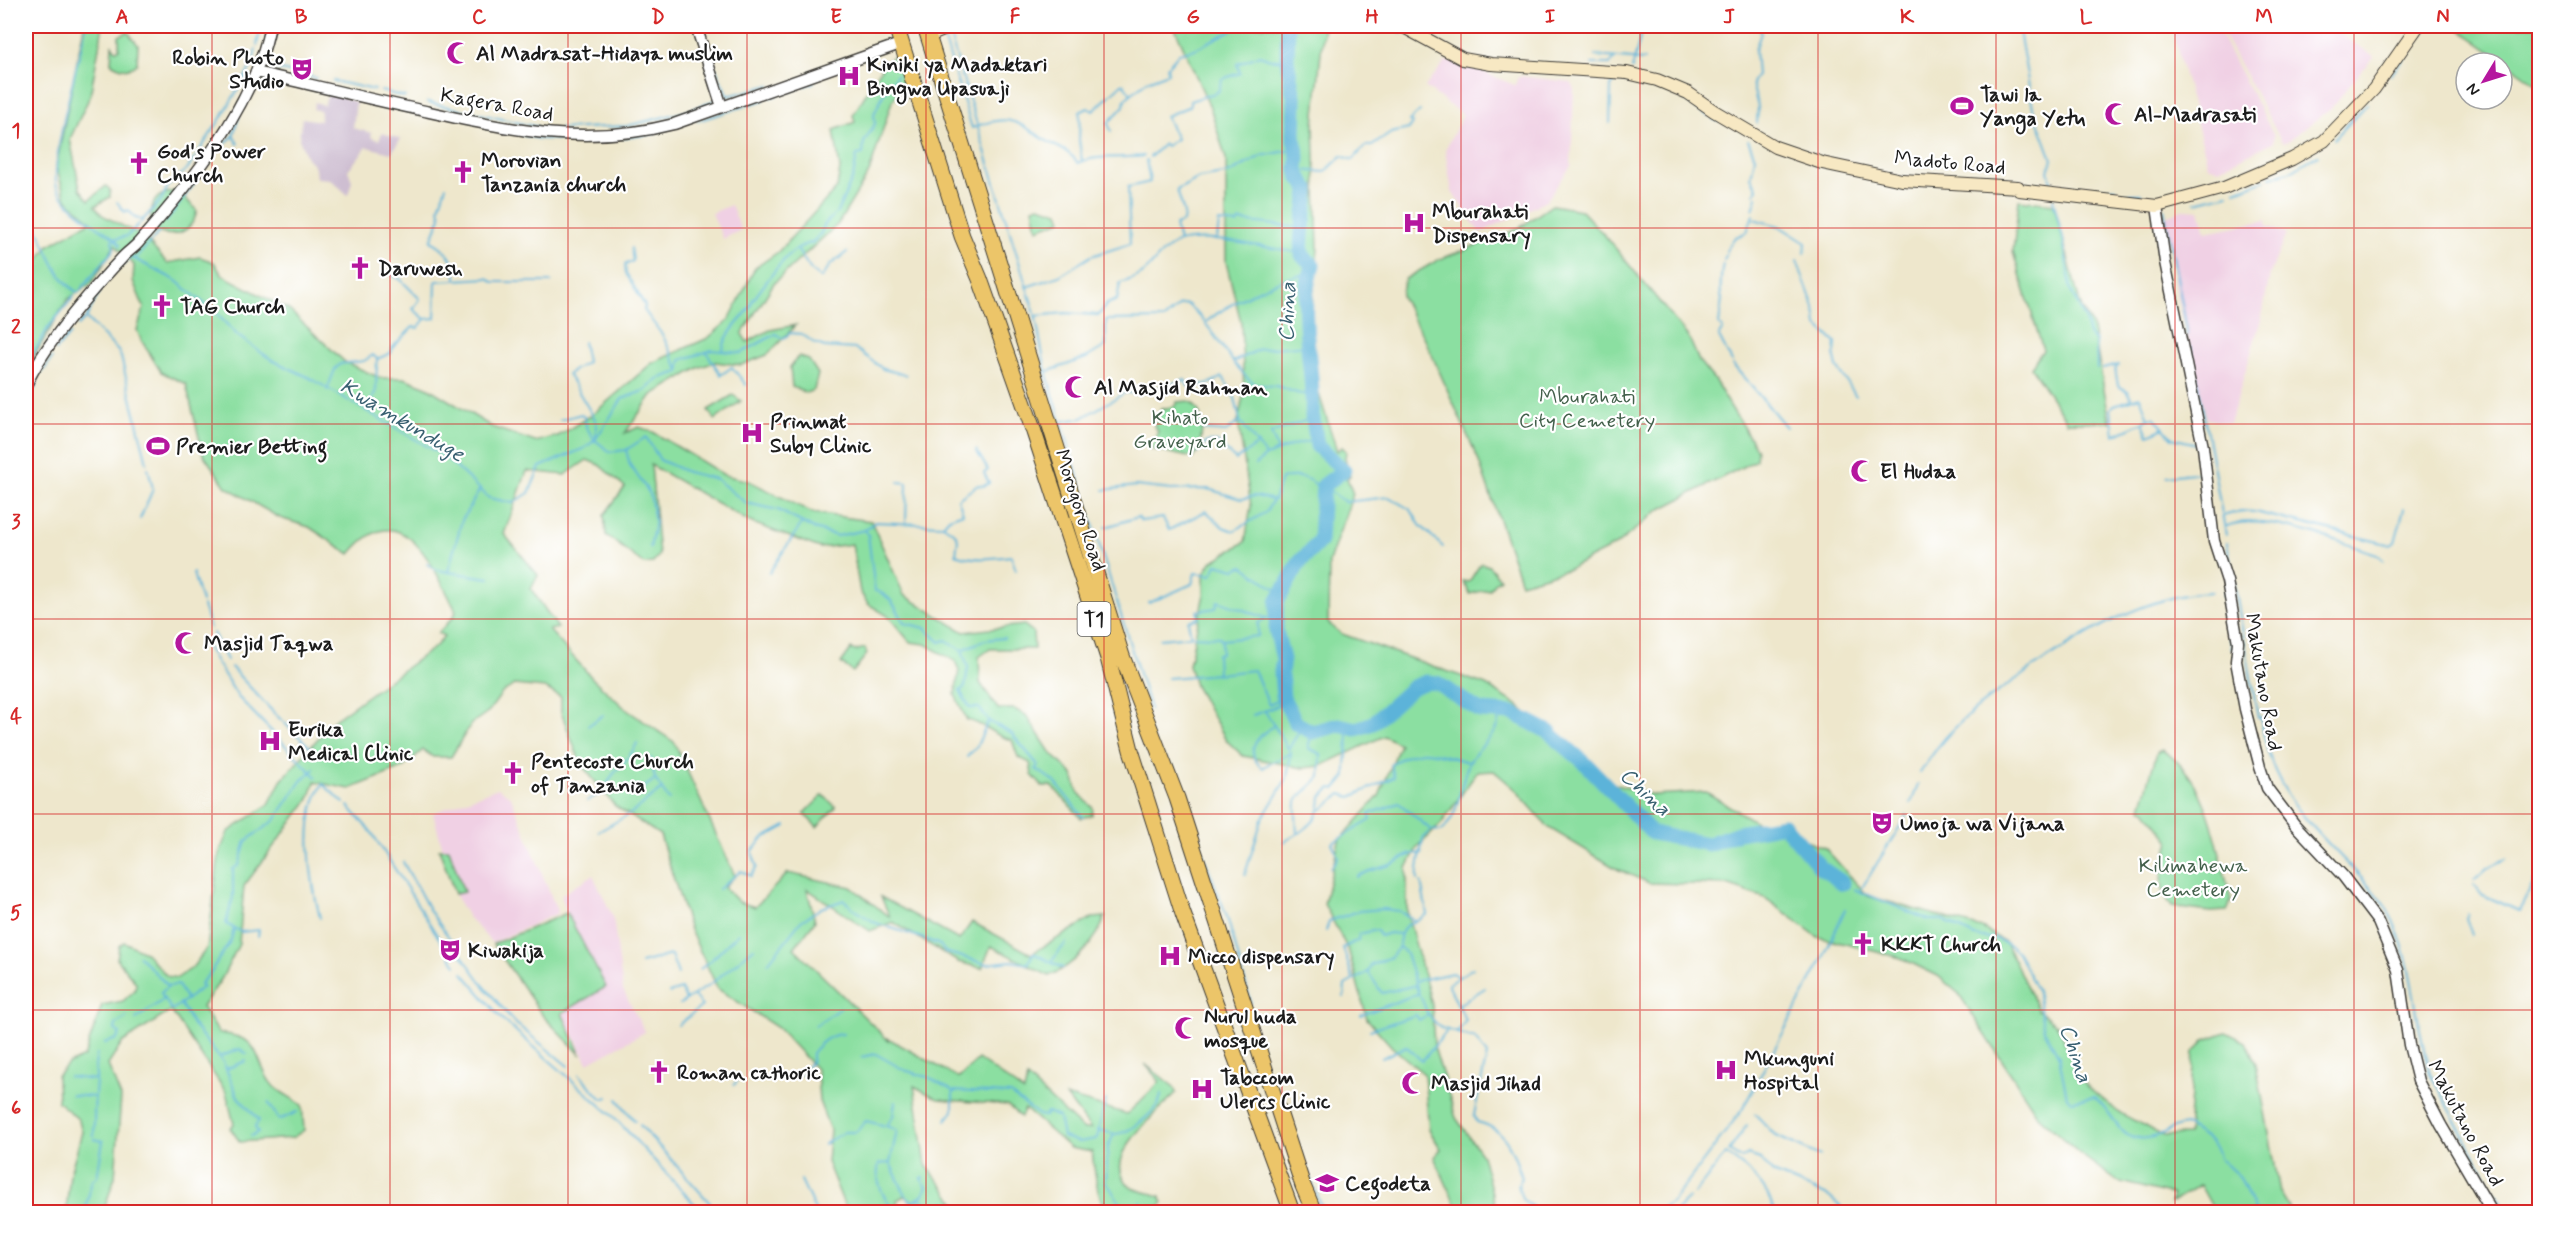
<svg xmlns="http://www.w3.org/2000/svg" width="2565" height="1238" font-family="Mynerve,sans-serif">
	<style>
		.built { fill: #f0d0e4 }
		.industrial { fill: #cebed1 }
		.green { fill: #8bdfa1; stroke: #547e5e; stroke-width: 1.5 }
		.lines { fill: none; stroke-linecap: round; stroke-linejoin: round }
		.stream { stroke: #5cb3d9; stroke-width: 2 }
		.river { stroke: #5cb3d9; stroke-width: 15 }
		.tertiary-casing { stroke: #3c3a36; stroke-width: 13 }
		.secondary-casing { stroke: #3c3a36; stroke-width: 14 }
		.trunk-casing { stroke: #3c3a36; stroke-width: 17 }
		.tertiary { stroke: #fff; stroke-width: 10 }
		.secondary { stroke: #f7e8c3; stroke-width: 12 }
		.trunk { stroke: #ecc569; stroke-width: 15 }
		.grid { fill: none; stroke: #d62828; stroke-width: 1.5; stroke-opacity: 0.55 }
		.labels { text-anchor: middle; stroke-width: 4.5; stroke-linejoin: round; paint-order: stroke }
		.shield { fill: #fff; stroke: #606060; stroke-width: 1.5 }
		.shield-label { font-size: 20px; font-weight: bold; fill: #1c1c1c }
		.poi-label { font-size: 21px; font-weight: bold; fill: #1c1c1c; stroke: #fff; text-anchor: start }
		.street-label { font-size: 21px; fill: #1c1c1c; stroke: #fff }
		.park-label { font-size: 21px; fill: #43604b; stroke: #fff }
		.water-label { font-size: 22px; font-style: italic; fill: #396071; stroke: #fff }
		.neatline { fill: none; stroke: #d62828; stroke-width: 2 }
		.grid-label { font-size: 20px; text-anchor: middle; font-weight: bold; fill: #d62828 }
	</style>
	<rect width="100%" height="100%" fill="#fff"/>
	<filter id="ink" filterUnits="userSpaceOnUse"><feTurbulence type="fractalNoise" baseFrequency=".0167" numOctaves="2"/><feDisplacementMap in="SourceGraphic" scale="12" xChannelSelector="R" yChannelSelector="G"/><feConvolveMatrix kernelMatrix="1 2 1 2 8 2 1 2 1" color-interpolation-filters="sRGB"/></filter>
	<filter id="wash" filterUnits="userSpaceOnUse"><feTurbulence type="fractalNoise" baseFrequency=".008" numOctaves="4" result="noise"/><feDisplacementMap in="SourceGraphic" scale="24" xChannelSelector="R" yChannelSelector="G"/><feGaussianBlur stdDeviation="1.35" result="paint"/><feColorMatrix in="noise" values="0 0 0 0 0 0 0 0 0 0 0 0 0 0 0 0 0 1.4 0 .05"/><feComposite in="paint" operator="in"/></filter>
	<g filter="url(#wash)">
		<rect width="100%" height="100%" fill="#eee7cc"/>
		<path class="built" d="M2171 26H2216L2274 135 2273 142 2219 169 2208 165Z
			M2219 26H2327L2374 56 2331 108 2288 141 2282 142Z
			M1451 61 1479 67 1489 75 1515 85 1518 76 1571 82 1574 87 1571 166 1546 201 1480 233 1452 192 1445 150 1463 115 1425 87 1445 62Z
			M731 205 741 230 723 239 712 213Z
			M2185 209 2200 210 2206 232 2267 220V226L2286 234 2270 274 2262 316 2230 423 2207 419 2176 289 2166 216Z
			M498 788 511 797 558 913 492 943 468 917 456 897 433 813Z
			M593 875 613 917 623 990 645 1032 588 1063 562 1013 606 987 567 913 561 895Z"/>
		<path class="industrial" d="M329 92 356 102 353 128 372 133 371 137 379 140 382 133 401 139 391 153 367 147 348 170 352 181 348 195 330 179 317 178 314 165 307 158 299 139 302 118 320 121 321 111 313 109 315 102 324 105Z"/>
		<path class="green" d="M84 26H103L90 96 70 139 80 189 89 200 106 186 110 190V197L95 206 102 215 144 237 167 263 200 257 214 262 222 275 289 310 345 362 380 378H404L427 387 492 427 535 442 558 436 592 415 652 363 708 338 729 320 755 268 778 252 837 188 840 169 834 130 855 122 853 115 882 67 892 57 903 59 908 79 892 101 869 173 838 224 774 283 742 334 747 342 770 330 796 325 767 355 741 365 715 362 698 368 652 395 625 433 639 427 653 432 724 475 749 481 813 513 871 521 904 595 964 632 1024 625 1033 632 1034 649H990L979 657 980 683 998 709H1014L1026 715 1050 752 1073 775 1078 792 1093 808 1092 815 1081 818 1052 786H1042L1032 775 1030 763 1018 757 1012 740C993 736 986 724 967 720L955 695 959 670 955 661 925 644 910 642 888 616 868 604 860 592 852 544 820 548 750 522 651 465 659 555 653 563 644 564 606 535 604 515 625 487 599 465 587 460 565 475 527 471 504 534 538 575 531 589 558 628 549 630 593 679 627 710 674 742 735 876 724 887 739 902 755 907 788 873 851 887 890 917 881 897 959 940 972 922 1031 954 1092 918 1105 917C1097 942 1073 966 1049 976L991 946 982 968 958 962 893 922 870 931 807 889 815 921 794 948 889 1041 888 1038 959 1078 978 1059 1024 1092 1027 1078 1083 1129H1091L1066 1096 1127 1114 1160 1082 1145 1064 1174 1087 1176 1093C1157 1113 1094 1162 1133 1188 1140 1192 1152 1193 1160 1196L1163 1202 1157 1212C1097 1212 1100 1211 1092 1152L1070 1148 1025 1109 1021 1117 1007 1105 938 1099 914 1086 926 1165 958 1206 967 1212H926L904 1196 897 1200 899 1212H847L827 1162 830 1130 819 1101 817 1070 778 1028 718 989 690 930 660 835 615 806 581 764 561 712V697L545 688 514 685 502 693 489 711 471 724 451 757H433L423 750 402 768 350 789 315 782 309 799 244 886 239 944 222 978 202 1007 219 1033C262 1038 252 1053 270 1082 276 1091 293 1098 302 1105L304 1130 292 1138 240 1142 230 1128 234 1124 226 1092 171 1011 123 1042 108 1065 121 1097 115 1177 103 1212H66L70 1174 82 1132 79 1120 58 1102 57 1076 68 1064 84 1057 102 1005 123 1001 135 990 136 983 117 959 119 946 124 942 145 952 167 976 177 978 192 968 207 948 219 854 228 832 269 804 281 781 333 721 436 646 444 636 438 633 454 616 456 611C434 568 402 490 350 554L309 527 280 518 226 487 203 454 186 384 161 372 141 340 137 330 144 308 133 281 134 265 115 245 92 283 67 300 26 371V278L49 245 91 221 66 199 56 167Z
			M1174 26H1326L1323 31 1314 125 1318 249 1307 356 1337 451 1342 447 1346 451 1345 458 1350 476 1347 478 1353 494 1329 562 1328 623 1342 634 1486 685 1516 704 1604 781 1653 795 1706 792 1759 824 1825 848 1868 896 1982 928 2005 942 2038 1010 2056 1024 2063 1036 2078 1078 2118 1112 2163 1136 2188 1135 2194 1052 2205 1040 2226 1032 2246 1042 2256 1064 2280 1192 2292 1212H2215L2200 1185 2170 1203 2173 1195 2117 1181 2080 1154 2038 1116 1959 994 1938 976 1901 958 1818 937 1765 898 1727 885 1649 883 1617 869 1549 828 1515 789 1494 771 1477 772 1441 824 1417 848 1407 868V913L1432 1005 1434 1047 1456 1118 1482 1155 1497 1212H1459L1434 1157 1441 1149 1429 1130 1424 1074 1392 1047 1367 1019 1349 952 1324 904 1339 841 1379 796 1400 744 1384 736 1321 766 1303 768 1243 756 1227 741 1195 686 1189 665 1204 594V573L1211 562 1245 542 1251 506 1238 421 1244 392 1241 322 1226 262V159L1211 110Z
			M2455 26H2539V86Z
			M128 32 138 45 137 64C128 72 120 68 111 63L112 45 116 50 119 49V36Z
			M179 191 197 211C192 233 174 239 154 231 147 208 152 192 179 191Z
			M2019 200 2054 204 2080 304 2093 329 2110 422H2067L2031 367 2043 350 2013 252Z
			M1552 205 1581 210 1608 239 1689 338 1699 361 1715 381 1757 450 1756 460 1659 510 1616 545 1569 569 1521 583 1478 459 1427 344 1401 296 1405 279 1438 260 1516 230Z
			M1039 206 1059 212 1062 220 1037 229 1033 208Z
			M799 356 809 360 818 374 814 390 806 393 792 387 790 367Z
			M733 395 741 401 715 420 708 410Z
			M1189 401C1208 413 1203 443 1193 458L1151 449 1158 431 1154 426 1161 409 1176 406 1177 402Z
			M1481 563 1489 566 1500 579 1494 583 1490 589 1470 594 1463 581 1469 582Z
			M865 648 867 654 853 672 841 663 851 649 855 651Z
			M2162 750C2210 779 2218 850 2231 900L2227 911 2210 912 2172 907C2154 887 2165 864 2170 841L2146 810 2141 808 2157 752Z
			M823 795 836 807 817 827 804 814Z
			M439 849H449L464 892 455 894Z
			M567 913 606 987 562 1013 581 1055 543 1016 493 944Z"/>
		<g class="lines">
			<path class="stream" d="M86 26C80 55 49 164 57 187 65 208 97 225 114 238L120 245
				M1388 26 1403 33
				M2018 26 2033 108 2052 159 2048 171 2051 182 2057 188 2064 186 2076 190 2116 188
				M949 33 1035 314 1046 372 1150 709
				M2421 35 2428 26
				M945 41 972 128C1010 113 1016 121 1047 141 1059 149 1069 150 1078 163 1097 154 1123 159 1144 156
				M257 45 261 26
				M1595 56 1644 60
				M1592 64H1610L1615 58
				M267 67 316 78
				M715 68 728 96
				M1632 69 1643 26
				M2391 75 2418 39
				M261 79 278 83
				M1616 79 1649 85
				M333 81 375 90
				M804 86 814 82
				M791 90 797 88
				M381 91 405 97
				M728 96 770 85
				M1681 96 1708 116
				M771 97 777 95
				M427 102 538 127
				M1713 119 1720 121
				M697 121 764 100
				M1610 123 1611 86 1618 78
				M1757 123 1758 107 1752 83 1757 75 1755 50 1761 33 1758 26
				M560 129 627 126 688 111 715 100
				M1111 131 1108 123 1124 106 1125 99 1147 81 1168 73 1167 67 1179 53 1195 49 1240 26
				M522 135 540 139 594 140
				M234 137 238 144
				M624 138 657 133
				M2334 139 2367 104
				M1748 140 1755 157 1751 177 1757 188 1755 194
				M216 153 233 136 239 116
				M1150 157 1164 144 1166 146 1177 139 1166 116 1190 106V101L1218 92 1222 79 1240 73 1237 64 1260 55 1273 60H1287
				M1082 161 1079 140 1080 112 1088 108 1093 111 1123 83 1131 94
				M1297 170 1325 172 1342 156 1353 160 1365 146H1372L1391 133 1409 129 1412 123 1409 121 1420 111
				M2271 177 2289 172 2318 155
				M446 186 439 208 441 217 431 241C446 248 457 262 456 279
				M2236 191 2265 180
				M2127 194H2141
				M2053 199 2063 239 2071 291 2085 318 2089 335 2096 342 2097 369
				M117 202 125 212 128 210 135 218 143 220
				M2195 202 2228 194
				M2164 209 2188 335
				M1753 210 1757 197
				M1754 219 1779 226 1806 243 1805 253
				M34 222C47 245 54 277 78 293
				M141 222 161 200 168 186 188 168 223 115 252 65 256 49
				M166 222 194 184
				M26 225 28 223
				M1736 237 1747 232 1753 215
				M1217 240 1219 222 1237 224 1240 221 1302 228
				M1179 242 1175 225 1183 222 1184 213 1177 190 1199 178 1230 173 1261 156 1297 149
				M631 248 633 261 625 265 626 273 645 306 644 310 663 336 678 368
				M798 251 811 270 821 278 830 265 847 252
				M1726 251 1735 237
				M135 259 159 232
				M1724 260 1726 255
				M1797 261 1814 307
				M123 265 131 257 175 280 215 312 238 336 272 360 308 377 444 456 489 498 513 503 529 493 540 467 585 448 595 440 610 452 626 450 630 465 650 494 655 522 650 548
				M385 271 400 279 420 299 413 309 425 319
				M437 281 488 278 493 282H552
				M1026 287 1059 276 1091 256 1130 244 1128 187 1150 182 1146 160
				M79 292 114 249 112 240 127 236 139 224
				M1721 297C1720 290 1721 272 1723 264
				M1815 308 1817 326
				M1035 316 1065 313 1099 315 1107 304 1117 300 1120 283C1154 274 1147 263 1171 246 1192 230 1268 248 1295 252L1302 250
				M86 318 118 351 121 357 147 463
				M1206 322C1229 303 1279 277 1308 274
				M78 326 86 318 101 289
				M1818 326 1836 343 1835 353
				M1719 335 1723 328 1719 325 1722 298
				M1719 337 1732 362
				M583 342 587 362 568 374 596 421V437
				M2191 346 2226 535
				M56 350 70 334
				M723 350C725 329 752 313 752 301 766 284 789 244 812 243L821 233 825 224 837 212 853 177 857 155 863 154 864 142 875 124 874 114 883 95 897 75
				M707 353 721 375 732 367 746 385
				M1834 354 1837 367 1856 396
				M29 361 48 328 74 296
				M1233 362 1260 349 1309 345
				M1733 365 1764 401
				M26 367 28 363
				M2103 369 2118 365 2115 368 2118 386 2128 391 2132 399
				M1046 372 1086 358 1106 346V320L1164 319 1180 305 1187 304C1214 326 1226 361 1253 383 1259 387 1273 384 1280 387 1291 390 1299 397 1312 393
				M42 373 52 358
				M327 390 335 369 340 364 364 361 373 355 377 359
				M1765 402 1786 427
				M26 411 37 382
				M368 411 376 390 377 359 391 353 393 347 413 327 418 328 425 319 435 318 436 282
				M2148 418 2154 417 2172 438 2197 444
				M560 420 581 414 585 418 586 427 595 440
				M1064 421 1082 418 1126 392 1136 394 1185 380 1188 386 1208 384 1223 377 1235 398 1240 421
				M2143 422 2114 435 2111 409 2114 405 2140 397 2148 418 2143 422 2148 435 2164 428
				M1204 430 1226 432 1240 421 1266 456 1293 445 1315 440
				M595 440 622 399 646 390 657 379 679 372 681 360 712 350 741 353 776 334 783 339 790 333 802 334 814 343 825 347 856 349 883 369 906 375
				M626 450 646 437 660 460 687 472 716 479 746 503 778 510 814 529 837 536 865 530 868 534 875 591C890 593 898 611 904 623L925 628 940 642 946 640 962 650 968 667 965 687 960 691 970 708H979L990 722 1011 733 1038 765 1036 769 1055 782 1083 817
				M1278 450 1271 433 1313 418
				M1198 452 1207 442H1217L1236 460 1258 444
				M1255 465 1266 456
				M2167 476 2202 472
				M899 482 907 483 906 524
				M1323 486 1345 502 1389 497 1411 510 1420 525 1443 547
				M1104 490 1136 486 1171 490 1208 489 1241 499 1255 496 1274 500 1281 479C1294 474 1313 477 1321 491
				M2223 516 2241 511 2255 512 2391 545 2395 542 2404 509
				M140 519 153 489 148 468
				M943 525 949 518 963 513 958 499 978 485 983 486 989 483 984 473 988 470 976 450
				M1106 527 1138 517 1141 521 1163 518 1169 530 1206 511 1223 527 1234 531 1266 512 1273 500
				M2225 527C2257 510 2342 543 2377 554L2384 561
				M865 530 875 522 943 525 955 533 958 539 956 554C972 561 994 558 1011 556L1016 570
				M2227 543 2258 718H2261C2269 787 2304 818 2350 866 2363 880 2378 894 2388 911 2416 962 2413 1018 2430 1073L2506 1212
				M427 564 434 569 448 572 462 520 480 489
				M448 572 489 578
				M193 573 198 591
				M769 573 802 523
				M2223 592 2232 649
				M199 593 202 602
				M1149 603 1192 584 1195 573 1212 575 1217 564 1235 569 1243 566 1281 593
				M203 606 210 628
				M213 633 227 660
				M1191 636 1220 637 1221 640
				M1160 639 1191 636 1188 621 1199 618 1197 611 1216 608 1218 601 1266 618
				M205 644 238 697 316 777
				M962 650 985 640 1004 638
				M231 667 274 713 312 749
				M1218 674 1254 670 1269 705 1283 698
				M1168 678 1218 674 1217 654 1221 653 1222 640 1258 636V623L1266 618 1276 617
				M1265 711 1291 753C1282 759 1273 760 1263 768 1242 752 1258 736 1273 726
				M1253 715 1285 703
				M588 726 603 715
				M1289 748 1302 727
				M967 757 977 746 988 721
				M651 758 655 779 669 800
				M1173 767 1182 785 1190 815
				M1920 773C1929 759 1938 745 1950 733 1973 708 2004 687 2033 668 2086 633 2145 595 2211 592
				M324 785 344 803
				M642 789 654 780
				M587 801 605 791C611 769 629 763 637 743
				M1911 803 1918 785
				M348 806 372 833 456 965
				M1321 810 1341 794 1351 797 1394 777 1391 764C1425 743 1434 754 1469 762
				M598 832 633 812 662 789
				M1297 834C1314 824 1320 816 1321 797L1331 788 1335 789 1346 776C1345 759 1350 744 1347 728
				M1284 842 1297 834C1295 790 1291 807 1320 777L1321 754 1308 748 1312 732
				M1200 846 1227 917 1251 1003
				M403 862 430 911 484 986 514 1022 568 1066
				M1331 868 1338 857 1332 843 1371 820 1369 814 1399 803 1431 830
				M1245 874 1262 819 1287 778 1291 753
				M1357 877C1368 870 1379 869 1390 865 1402 861 1408 851 1422 854
				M1418 880C1416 870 1422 849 1423 838L1431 830 1441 831C1461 815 1459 784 1469 763 1479 743 1500 737 1499 713
				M2474 880 2487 868 2506 859
				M2474 885 2481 894 2519 911 2540 871
				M719 889 741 871 751 876 757 867 752 852 762 839 786 826
				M1854 889 1929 920H1943L1974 936 1997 939 2011 946 2018 953 2037 991 2044 1030 2059 1057 2067 1097 2072 1101 2094 1097C2115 1112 2118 1146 2154 1137 2165 1134 2169 1127 2185 1125 2198 1132 2218 1143 2219 1158L2240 1177 2255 1212
				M1860 891 1907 815
				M2468 913 2466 918 2472 935
				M320 918C311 882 300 817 323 784
				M234 928 241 932 259 930 258 936
				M1326 931 1329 921 1359 911 1383 909 1399 911 1414 920
				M139 956 168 986 178 985 187 1000
				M1051 962 1066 943
				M641 963 671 955 678 974
				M768 963 801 921 821 908 844 900 856 911 876 923 925 939 940 945 945 952 987 964 1011 961 1028 964 1033 953 1063 968
				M213 968 231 940 234 928 226 924 233 897V869L239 865 246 841 275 820 301 781 314 769
				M700 969C715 959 725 945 739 933
				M1368 972 1371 965 1391 957 1399 947
				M463 973 501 1018 615 1118 702 1212
				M1353 979 1343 948 1358 940 1359 934 1377 930 1380 936 1389 933 1400 934
				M1416 981 1452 973 1458 977
				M711 984 754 948
				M669 993 681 989 686 1000
				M1419 995 1406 953 1399 947C1400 919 1411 927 1427 914L1421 882
				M1344 997 1345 985 1368 972 1382 993 1417 985
				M1421 997 1428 1015 1441 1028 1475 1038 1487 1055 1474 1115 1477 1122C1506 1128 1514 1153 1522 1178L1518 1184 1522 1199 1538 1212
				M164 999 161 993 168 986
				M180 1003 193 1025 223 1062 238 1097 259 1120 255 1127 258 1132 251 1136
				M680 1004 709 985
				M1458 1005 1448 984 1473 968
				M1361 1015 1417 994
				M136 1019 164 999 172 1010 203 987 200 984 213 970
				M678 1025 702 1006 694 996
				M815 1026 840 1008
				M1370 1030 1416 1015 1419 1020 1427 1015
				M1457 1033 1466 1020 1458 1005 1485 988
				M105 1043 117 1039 120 1033 115 1030 116 1024 127 1017
				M219 1057 240 1049 247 1054
				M861 1057 876 1054 904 1070 928 1077 953 1091V1111L946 1120
				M1382 1058 1406 1046 1422 1061 1446 1032
				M226 1069 246 1061
				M579 1074 602 1099 608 1097
				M801 1075 812 1061V1053C820 1043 830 1034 843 1034
				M69 1077 96 1080
				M734 1085 738 1080
				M953 1091 1010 1094 1039 1115 1045 1116 1047 1112 1059 1117 1063 1137 1079 1142 1096 1139 1100 1130 1114 1134 1108 1147 1106 1182 1124 1208 1134 1204
				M71 1095 95 1097
				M617 1099 635 1121
				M268 1102 279 1120 297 1112
				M1755 1114 1776 1136 1820 1156
				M640 1125 718 1212
				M1747 1125 1729 1151 1742 1159 1748 1155 1760 1159 1773 1173 1828 1196 1847 1212
				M1098 1131 1106 1100
				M1114 1134C1130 1134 1160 1110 1161 1094
				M94 1136C94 1118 94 1100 96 1082 97 1072 93 1067 97 1054
				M94 1139 103 1141 97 1177
				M824 1144 844 1132H856L866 1121 886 1126
				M1299 1151 1324 1212
				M890 1163 907 1198 913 1201 922 1199 941 1212
				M801 1180 816 1212
				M1694 1194 1726 1154C1749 1170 1768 1185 1774 1212
				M916 1200 923 1195 927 1187 921 1179 923 1177
				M1140 1201 1141 1203
				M939 1211 945 1201
				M85 1212 92 1180 95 1178
				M895 1212C884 1198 874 1182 879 1164L890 1163 897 1130 886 1126 893 1117 895 1102
				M1523 1212 1532 1205
				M1657 1212 1673 1201 1742 1110 1824 956 1845 909
				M1675 1212 1689 1198"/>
			<path class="river" d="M1288 26 1287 60 1295 102 1294 139 1298 157 1297 170 1299 177 1308 189C1307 211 1299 233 1302 255L1313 265C1295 311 1316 369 1312 417
				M1313 418 1317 446 1344 470 1323 486 1320 541 1299 563 1277 602 1276 630 1283 659 1281 672 1283 698 1296 723 1312 732 1339 725 1356 729 1373 723 1413 687 1426 682 1437 683 1480 711 1512 713 1551 733
				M1553 736 1584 762 1652 833 1708 844 1738 833 1784 825 1821 868 1843 883"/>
		</g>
	</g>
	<g filter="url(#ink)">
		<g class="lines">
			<g class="tertiary-casing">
				<path id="tertiary" d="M696 26 722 107
					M256 72C312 85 369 99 425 111 511 130 586 147 674 124L900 44
					M2157 206 2165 262 2203 447 2214 541 2227 581 2238 642 2236 661 2245 709 2260 767 2267 788 2295 825 2343 876 2378 922 2398 970 2409 1045 2418 1081 2441 1125 2492 1212
					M26 385C45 344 91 291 122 258 127 252 134 248 139 242 192 182 254 105 270 26"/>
			</g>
			<g class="secondary-casing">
				<path id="secondary" d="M1402 26 1463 59 1491 64 1627 73 1657 80 1688 93 1714 111 1775 147 1822 163 1902 180 2018 187 2019 190 2157 206 2224 188 2292 159 2324 141 2374 89 2418 26
					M929 36 953 26"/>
			</g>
			<g class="trunk-casing">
				<path id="trunk" d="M896 26 962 236 980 279 1034 432 1108 658 1131 750 1183 914 1292 1212
					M925 26 1122 656 1177 798 1303 1186 1314 1212"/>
			</g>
			<use href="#tertiary" class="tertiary"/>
			<use href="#secondary" class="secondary"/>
			<use href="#trunk" class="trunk"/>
		</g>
	</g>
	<path class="grid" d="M212 26V1212M390 26V1212M568 26V1212M747 26V1212M926 26V1212M1104 26V1212M1282 26V1212M1461 26V1212M1640 26V1212M1818 26V1212M1996 26V1212M2175 26V1212M2354 26V1212M26 228H2540M26 424H2540M26 619H2540M26 814H2540M26 1010H2540"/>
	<defs>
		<g id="mosque-bare" transform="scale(1.8)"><path d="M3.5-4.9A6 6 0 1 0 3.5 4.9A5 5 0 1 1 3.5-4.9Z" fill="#b5179e" stroke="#fff" stroke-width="2.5" paint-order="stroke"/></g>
		<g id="theatre-bare" transform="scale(1.8)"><path d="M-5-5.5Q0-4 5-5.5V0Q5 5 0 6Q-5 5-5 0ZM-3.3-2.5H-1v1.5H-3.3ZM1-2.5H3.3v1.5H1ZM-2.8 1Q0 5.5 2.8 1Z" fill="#b5179e" stroke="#fff" stroke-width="2.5" paint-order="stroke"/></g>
		<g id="hospital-bare" transform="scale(1.8)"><path d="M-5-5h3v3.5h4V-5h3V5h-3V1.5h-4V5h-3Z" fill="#b5179e" stroke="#fff" stroke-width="2.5" paint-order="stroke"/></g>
		<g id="stadium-bare" transform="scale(1.8)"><path d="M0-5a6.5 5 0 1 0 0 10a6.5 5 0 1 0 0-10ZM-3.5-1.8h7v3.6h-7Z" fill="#b5179e" stroke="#fff" stroke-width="2.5" paint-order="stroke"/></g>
		<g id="church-bare" transform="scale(1.8)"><path d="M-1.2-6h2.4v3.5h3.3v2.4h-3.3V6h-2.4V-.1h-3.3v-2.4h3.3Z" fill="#b5179e" stroke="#fff" stroke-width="2.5" paint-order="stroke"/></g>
		<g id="university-bare" transform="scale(1.8)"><path d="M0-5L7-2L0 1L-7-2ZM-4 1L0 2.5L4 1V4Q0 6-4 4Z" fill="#b5179e" stroke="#fff" stroke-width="2.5" paint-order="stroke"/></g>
	</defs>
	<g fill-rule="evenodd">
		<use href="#mosque-bare" x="458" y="53"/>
		<use href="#theatre-bare" x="302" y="69"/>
		<use href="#hospital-bare" x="849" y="76"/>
		<use href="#stadium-bare" x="1962" y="106"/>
		<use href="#mosque-bare" x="2116" y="114"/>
		<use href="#church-bare" x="139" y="163"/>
		<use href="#church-bare" x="463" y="172"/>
		<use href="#hospital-bare" x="1414" y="223"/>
		<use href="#church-bare" x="360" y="268"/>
		<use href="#church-bare" x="162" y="306"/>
		<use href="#mosque-bare" x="1076" y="387"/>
		<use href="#hospital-bare" x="752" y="433"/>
		<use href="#stadium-bare" x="158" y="446"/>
		<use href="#mosque-bare" x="1862" y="471"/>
		<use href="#mosque-bare" x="186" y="643"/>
		<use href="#hospital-bare" x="270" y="741"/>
		<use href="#church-bare" x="513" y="773"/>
		<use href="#theatre-bare" x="1882" y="823"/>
		<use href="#church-bare" x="1863" y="944"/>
		<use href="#theatre-bare" x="450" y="950"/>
		<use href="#hospital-bare" x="1170" y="956"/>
		<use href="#mosque-bare" x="1186" y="1028"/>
		<use href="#hospital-bare" x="1726" y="1070"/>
		<use href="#church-bare" x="659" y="1072"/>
		<use href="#mosque-bare" x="1413" y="1083"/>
		<use href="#hospital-bare" x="1202" y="1089"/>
		<use href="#university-bare" x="1327" y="1183"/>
	</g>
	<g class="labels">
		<rect class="shield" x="1077.5" y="602" width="33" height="34" rx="4.5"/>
		<g class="shield-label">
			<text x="1094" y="626">T1</text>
		</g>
		<g class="poi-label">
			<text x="476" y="60">Al Madrasat-Hidaya muslim</text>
			<text x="284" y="64" text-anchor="end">Robin Photo<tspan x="284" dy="24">Studio</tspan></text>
			<text x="867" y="71">Kiniki ya Madaktari<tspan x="867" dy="24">Bingwa Upasuaji</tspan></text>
			<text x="1980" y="101">Tawi la<tspan x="1980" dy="24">Yanga Yetu</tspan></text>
			<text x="2134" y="121">Al-Madrasati</text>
			<text x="157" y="158">God's Power<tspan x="157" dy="24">Church</tspan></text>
			<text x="481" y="167">Morovian<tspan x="481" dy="24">Tanzania church</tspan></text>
			<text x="1432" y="218">Mburahati<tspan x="1432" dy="24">Dispensary</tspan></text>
			<text x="378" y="275">Daruwesh</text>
			<text x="180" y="313">TAG Church</text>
			<text x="1094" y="394">Al Masjid Rahman</text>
			<text x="770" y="428">Prinmat<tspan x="770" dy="24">Suby Clinic</tspan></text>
			<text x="176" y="453">Premier Betting</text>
			<text x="1880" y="478">El Hudaa</text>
			<text x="204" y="650">Masjid Taqwa</text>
			<text x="288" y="736">Eurika<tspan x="288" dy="24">Medical Clinic</tspan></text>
			<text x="531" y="768">Pentecoste Church<tspan x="531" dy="24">of Tanzania</tspan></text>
			<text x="1900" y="830">Umoja wa Vijana</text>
			<text x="1881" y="951">KKKT Church</text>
			<text x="468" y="957">Kiwakija</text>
			<text x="1188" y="963">Micco dispensary</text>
			<text x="1204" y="1023">Nurul huda<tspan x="1204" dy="24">mosque</tspan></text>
			<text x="1744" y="1065">Mkunguni<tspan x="1744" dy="24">Hospital</tspan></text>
			<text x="677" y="1079">Roman cathoric</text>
			<text x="1220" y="1084">Tabccom<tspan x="1220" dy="24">Ulercs Clinic</tspan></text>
			<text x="1431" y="1090">Masjid Jihad</text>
			<text x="1345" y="1190">Cegodeta</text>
		</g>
		<g class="street-label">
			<text transform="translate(497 104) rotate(10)" y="7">Kagera Road</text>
			<text transform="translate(1950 162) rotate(5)" y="7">Madoto Road</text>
			<text transform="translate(1081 510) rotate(72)" y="7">Morogoro Road</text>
			<text transform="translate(2264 682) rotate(80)" y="7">Makutano Road</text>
			<text transform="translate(2466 1123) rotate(62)" y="7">Makutano Road</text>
		</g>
		<g class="park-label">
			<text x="1587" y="403">Mburahati<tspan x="1587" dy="24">City Cemetery</tspan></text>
			<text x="1180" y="424">Kihato<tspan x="1180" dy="24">Graveyard</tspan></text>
			<text x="2193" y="872">Kilimahewa<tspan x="2193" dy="24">Cemetery</tspan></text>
		</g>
		<g class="water-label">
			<text transform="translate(1286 312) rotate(-88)" y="8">China</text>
			<text transform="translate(403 419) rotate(31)" y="8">Kwamkunduge</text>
			<text transform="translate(1646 791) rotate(43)" y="8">China</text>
			<text transform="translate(2077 1053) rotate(71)" y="8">China</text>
		</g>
	</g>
	<rect width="2565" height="1238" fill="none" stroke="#fff" stroke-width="66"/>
	<g transform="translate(2484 81) rotate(232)"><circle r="28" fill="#ffffff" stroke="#a4a4a4" stroke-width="1.5"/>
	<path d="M0-4.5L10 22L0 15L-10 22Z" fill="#b5179e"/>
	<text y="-9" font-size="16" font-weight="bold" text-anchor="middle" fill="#1c1c1c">N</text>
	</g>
	<rect x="33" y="33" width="2499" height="1172" class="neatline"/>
	<g class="grid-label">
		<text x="122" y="23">A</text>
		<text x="301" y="23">B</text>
		<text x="479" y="23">C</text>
		<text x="658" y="23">D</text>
		<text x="836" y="23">E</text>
		<text x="1015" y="23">F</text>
		<text x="1193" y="23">G</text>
		<text x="1372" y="23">H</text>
		<text x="1550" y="23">I</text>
		<text x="1729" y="23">J</text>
		<text x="1907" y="23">K</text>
		<text x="2086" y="23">L</text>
		<text x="2264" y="23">M</text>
		<text x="2443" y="23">N</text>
		<text x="16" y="137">1</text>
		<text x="16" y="333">2</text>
		<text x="16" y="528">3</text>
		<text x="16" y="723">4</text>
		<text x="16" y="919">5</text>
		<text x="16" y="1114">6</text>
	</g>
</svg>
